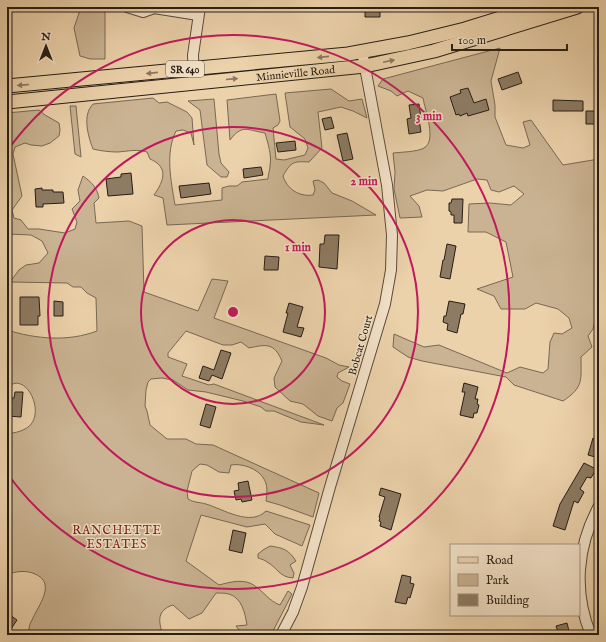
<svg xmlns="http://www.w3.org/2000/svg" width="606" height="642" font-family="'IM FELL English',serif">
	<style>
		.green { fill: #cab392; stroke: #786854 }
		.building { fill: #8d7b63; stroke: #261d15 }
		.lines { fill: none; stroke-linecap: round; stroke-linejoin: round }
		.minor-casing { stroke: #584a3a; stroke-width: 12 }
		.major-casing { stroke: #261d15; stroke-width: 15 }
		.minor { stroke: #f3e2c8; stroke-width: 10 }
		.major { stroke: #ecd2ab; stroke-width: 13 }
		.oneway { fill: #897860 }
		.ring { fill: none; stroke: #c2185b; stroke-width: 2 }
		.labels { text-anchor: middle; stroke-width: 3; stroke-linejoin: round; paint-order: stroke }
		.shield { fill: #f3e2c8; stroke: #64584b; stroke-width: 1 }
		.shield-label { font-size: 10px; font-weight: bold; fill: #261d15 }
		.street-label { font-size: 11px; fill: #261d15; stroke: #f3e2c8 }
		.neighbourhood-label { font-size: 12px; letter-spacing: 1px; fill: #7a1f14; stroke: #f3e2c8 }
		.centre { fill: #c2185b; stroke: #f3e2c8; stroke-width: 2 }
		.ring-label { font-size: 12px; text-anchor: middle; font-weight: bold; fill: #c2185b; stroke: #f3e2c8; stroke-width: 3; stroke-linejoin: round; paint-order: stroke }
	</style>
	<rect width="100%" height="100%" fill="#ecd2ab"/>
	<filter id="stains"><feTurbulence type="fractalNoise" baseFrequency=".005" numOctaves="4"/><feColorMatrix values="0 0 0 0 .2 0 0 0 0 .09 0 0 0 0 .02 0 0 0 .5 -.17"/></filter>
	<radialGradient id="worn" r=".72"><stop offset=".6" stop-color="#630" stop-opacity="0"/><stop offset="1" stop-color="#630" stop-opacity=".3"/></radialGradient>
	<path class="green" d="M81 7H105V59H90L80 56 74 28Z
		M500 48 491 81 495 105V117L506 145 523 148 530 145 523 122 531 120 563 165 599 159V305L593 329 588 336 592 347 581 357C581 380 584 387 563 401L514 385 506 377 422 361 408 357 393 347 394 334 424 347 439 345 507 373 520 367 543 373 548 369 550 342 554 333 562 334 572 328 569 318 558 309 536 303 525 309H501L494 296 477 289 513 277 506 242 486 232H468L469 204 490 203 511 205 524 194 514 186 499 192 491 190 487 180 477 179 443 191 427 190 410 196 419 206 422 217 400 218 394 189 395 172 393 153C401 152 417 152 424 148 437 141 425 110 423 98L408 91 397 96 391 91 378 86 383 79Z
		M599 68V102C594 92 596 79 599 68Z
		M331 89 349 101 362 99 367 118 353 111 341 107 318 112 322 148 309 162C293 161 291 162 283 176 287 189 299 197 313 195L315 190 313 181 318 180 324 183 332 193 352 201 376 215 167 225 163 198 154 195C164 181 169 167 150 159L147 152C137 149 129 151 118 152 110 152 101 151 93 149 88 136 82 115 93 104L153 98 159 103 167 102 187 112 192 118 194 145 191 133 183 130 176 131C165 153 171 181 175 205L222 200V188L229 186H237L242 182 268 179C268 173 270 171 270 166 272 156 268 143 265 133 247 130 242 124 230 140L227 100 276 94 280 121 278 125 273 128 276 159 284 160 305 155 308 148 305 139 290 127 285 93Z
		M214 99 219 154 221 163 229 172 227 177H221L207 165 200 110 188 101Z
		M70 106H76L81 157 75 154Z
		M39 110 45 115 59 123 60 130 59 136 50 143 42 146 31 145 25 143 15 147 13 154 22 196 12 210 14 218 21 220 28 229H39L65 233 75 229 77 222 72 209 80 201 78 190 83 176C91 182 97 187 99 198L94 203 96 223 129 221 142 226 144 292 198 311 212 279 228 281 214 318 326 358 339 365 349 367 338 373 337 377 342 381 350 384 343 403 337 408 332 421 318 416 303 404 290 401 275 387 274 378 282 361C274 343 267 344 249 348L241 342 232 345H223L186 331 168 353V357L187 364 182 376 209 385 214 384 324 425 301 422 274 411H266L261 407 243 401 206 392 188 390 173 380 162 378 151 379 148 382 146 390 145 406 147 411 150 425 167 439H186L196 444 213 445 319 493 313 517 280 505 266 501C267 494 268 485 264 479 258 468 241 463 231 465L229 473 219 472 207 465 200 464 192 471 187 491 188 499C195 503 199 502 206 504 223 509 250 527 266 511L310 525 302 546 275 534 265 524 247 527 201 515 186 561 219 585C230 582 245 578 255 586 264 592 269 601 280 605L288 591 292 594 273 631 267 635 258 631 252 635H243L236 626 247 625C245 613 242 598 229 594 225 593 220 593 216 593L202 613 189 619 173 605C157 610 158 621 163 635H28C29 630 29 624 32 620 38 606 57 583 35 574 27 570 15 571 7 575V434C13 433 20 432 25 429 49 417 26 368 7 388V330C36 339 68 342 97 331L96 298 87 293 81 287H73L67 283 10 282 19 270 26 265 39 263 48 253 42 241 31 235 7 234V113Z
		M270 546C283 548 288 549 296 561L290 565 294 573 293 578C279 577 278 568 267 562 265 560 261 559 258 558V554L263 550Z"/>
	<path class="building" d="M365 7H380V17H365Z
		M518 72 522 83 502 90 498 79Z
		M468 88 474 103 486 99 489 110 468 116 467 113 460 116 459 114 456 115 450 97 461 93 460 90Z
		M553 100 583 101V111H553Z
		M419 104 421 118 419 119 421 132 409 134 407 119 411 118 409 105Z
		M586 111H597V124H586Z
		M331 117 334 128 325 130 322 119Z
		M347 133 353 159 343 161 337 135Z
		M295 141 296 150 278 152 276 143Z
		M261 167 263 175 244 178 243 169Z
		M131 173 133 194 108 196 106 179 121 177V174Z
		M209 183 211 194 181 198 179 186Z
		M42 188V190H53V192H63L64 203 43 204V207H36L35 189Z
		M452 199H463L462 223H454V215H451V212L449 211V203H451Z
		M325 235H339L337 269 319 267 320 244H324Z
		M447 244 456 246 450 279 440 277 443 260H444Z
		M265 256 279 257 278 270H264Z
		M20 297H39L40 316H38V325H20Z
		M54 301 63 302V316H54Z
		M449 301 465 304 463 314H461L457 333 447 330 448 324 443 322 444 316H446Z
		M289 303 303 307 297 327 304 328 301 337 283 332 288 313H286Z
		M221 350 231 353 222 379 212 375 209 381 199 378 203 366 214 370Z
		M464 383 478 387 475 399H478L477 404 479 405 477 413H474L473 418 460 415 465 392H462Z
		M15 392H23L21 417 8 416 9 409H11L12 398H14Z
		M206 404 216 407 210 428 200 425Z
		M593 438 599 440V458L588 455Z
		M584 463 596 469 591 478 587 477 580 489 584 492 578 503 574 501 565 530 553 526 560 504Z
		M248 481 252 500 242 502 241 499 236 500 234 491 239 490 238 483Z
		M381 488 401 494 391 530 380 526 381 522 379 521 380 518 379 517 385 497 379 495Z
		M233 530 246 533 242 553 229 550Z
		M402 575 411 577 410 583 414 584 410 598 408 597 406 604 395 602Z
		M7 613 17 620 7 635Z
		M567 623 570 635H559L556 626Z"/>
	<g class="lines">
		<g class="minor-casing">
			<path id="minor" d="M127 7 143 12 154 8 198 15
				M194 83 193 55 200 7
				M281 635 293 612 302 587 330 487 385 304 391 270 392 235 387 185 362 51
				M591 635C573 592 577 546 599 506"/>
		</g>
		<g class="major-casing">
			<g id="major">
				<path d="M7 86 348 54 408 43 465 29 536 7"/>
				<path id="s1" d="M7 102 365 66 434 51 577 7"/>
			</g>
		</g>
		<use href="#minor" class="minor"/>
		<use href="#major" class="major"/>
	</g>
	<defs><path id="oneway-solid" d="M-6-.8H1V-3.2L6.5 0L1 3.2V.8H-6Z"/></defs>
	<g class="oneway">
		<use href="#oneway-solid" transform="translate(323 57) rotate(174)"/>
		<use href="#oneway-solid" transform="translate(389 61) rotate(-12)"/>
		<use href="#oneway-solid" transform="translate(152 73) rotate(174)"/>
		<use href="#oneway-solid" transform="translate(232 79) rotate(-5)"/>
		<use href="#oneway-solid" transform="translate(23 85) rotate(175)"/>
	</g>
	<g class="ring">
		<circle cx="233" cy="312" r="92"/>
		<circle cx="233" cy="312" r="185"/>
		<path d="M7 151A277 277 0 1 1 7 473"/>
	</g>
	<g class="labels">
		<rect class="shield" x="166" y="61" width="38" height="16" rx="3"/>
		<g class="shield-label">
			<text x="185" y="73">SR 640</text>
		</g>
		<g class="street-label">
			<text dy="4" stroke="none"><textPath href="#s1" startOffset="290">Minnieville Road</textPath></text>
			<text transform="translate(360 345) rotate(-74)" y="4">Bobcat Court</text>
		</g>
		<g class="neighbourhood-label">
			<text x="117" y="534">RANCHETTE<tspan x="117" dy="14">ESTATES</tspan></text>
		</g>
	</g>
	<circle cx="233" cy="312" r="6" class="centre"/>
	<g class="ring-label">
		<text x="429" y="120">3 min</text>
		<text x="364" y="185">2 min</text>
		<text x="298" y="251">1 min</text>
	</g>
	<rect width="606" height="642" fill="none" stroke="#ecd2ab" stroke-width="24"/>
	<rect x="8" y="8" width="590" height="626" fill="none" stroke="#261d15" stroke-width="2"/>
	<rect x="12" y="12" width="582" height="618" fill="none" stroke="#261d15"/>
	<rect x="450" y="544" width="130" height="72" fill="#f3e2c8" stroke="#a19380"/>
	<rect x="458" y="557" width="20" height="6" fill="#ecd2ab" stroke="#a19380"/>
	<text x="486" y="564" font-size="12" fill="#261d15">Road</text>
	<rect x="458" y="574" width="20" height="12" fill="#cab392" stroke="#a19380"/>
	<text x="486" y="584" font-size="12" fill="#261d15">Park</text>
	<rect x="458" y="594" width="20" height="12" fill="#8d7b63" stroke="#a19380"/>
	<text x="486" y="604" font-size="12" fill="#261d15">Building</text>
	<g transform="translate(46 46)" stroke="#f3e2c8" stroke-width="3" paint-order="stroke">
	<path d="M0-3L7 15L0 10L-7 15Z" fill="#261d15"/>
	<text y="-6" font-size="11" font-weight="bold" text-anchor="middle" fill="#261d15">N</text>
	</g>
	<path d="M452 44v6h115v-6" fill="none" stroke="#261d15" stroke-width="2"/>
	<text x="458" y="44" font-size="12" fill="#261d15" stroke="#f3e2c8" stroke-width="3" paint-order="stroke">100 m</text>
	<rect width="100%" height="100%" filter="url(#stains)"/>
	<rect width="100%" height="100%" fill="url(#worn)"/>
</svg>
